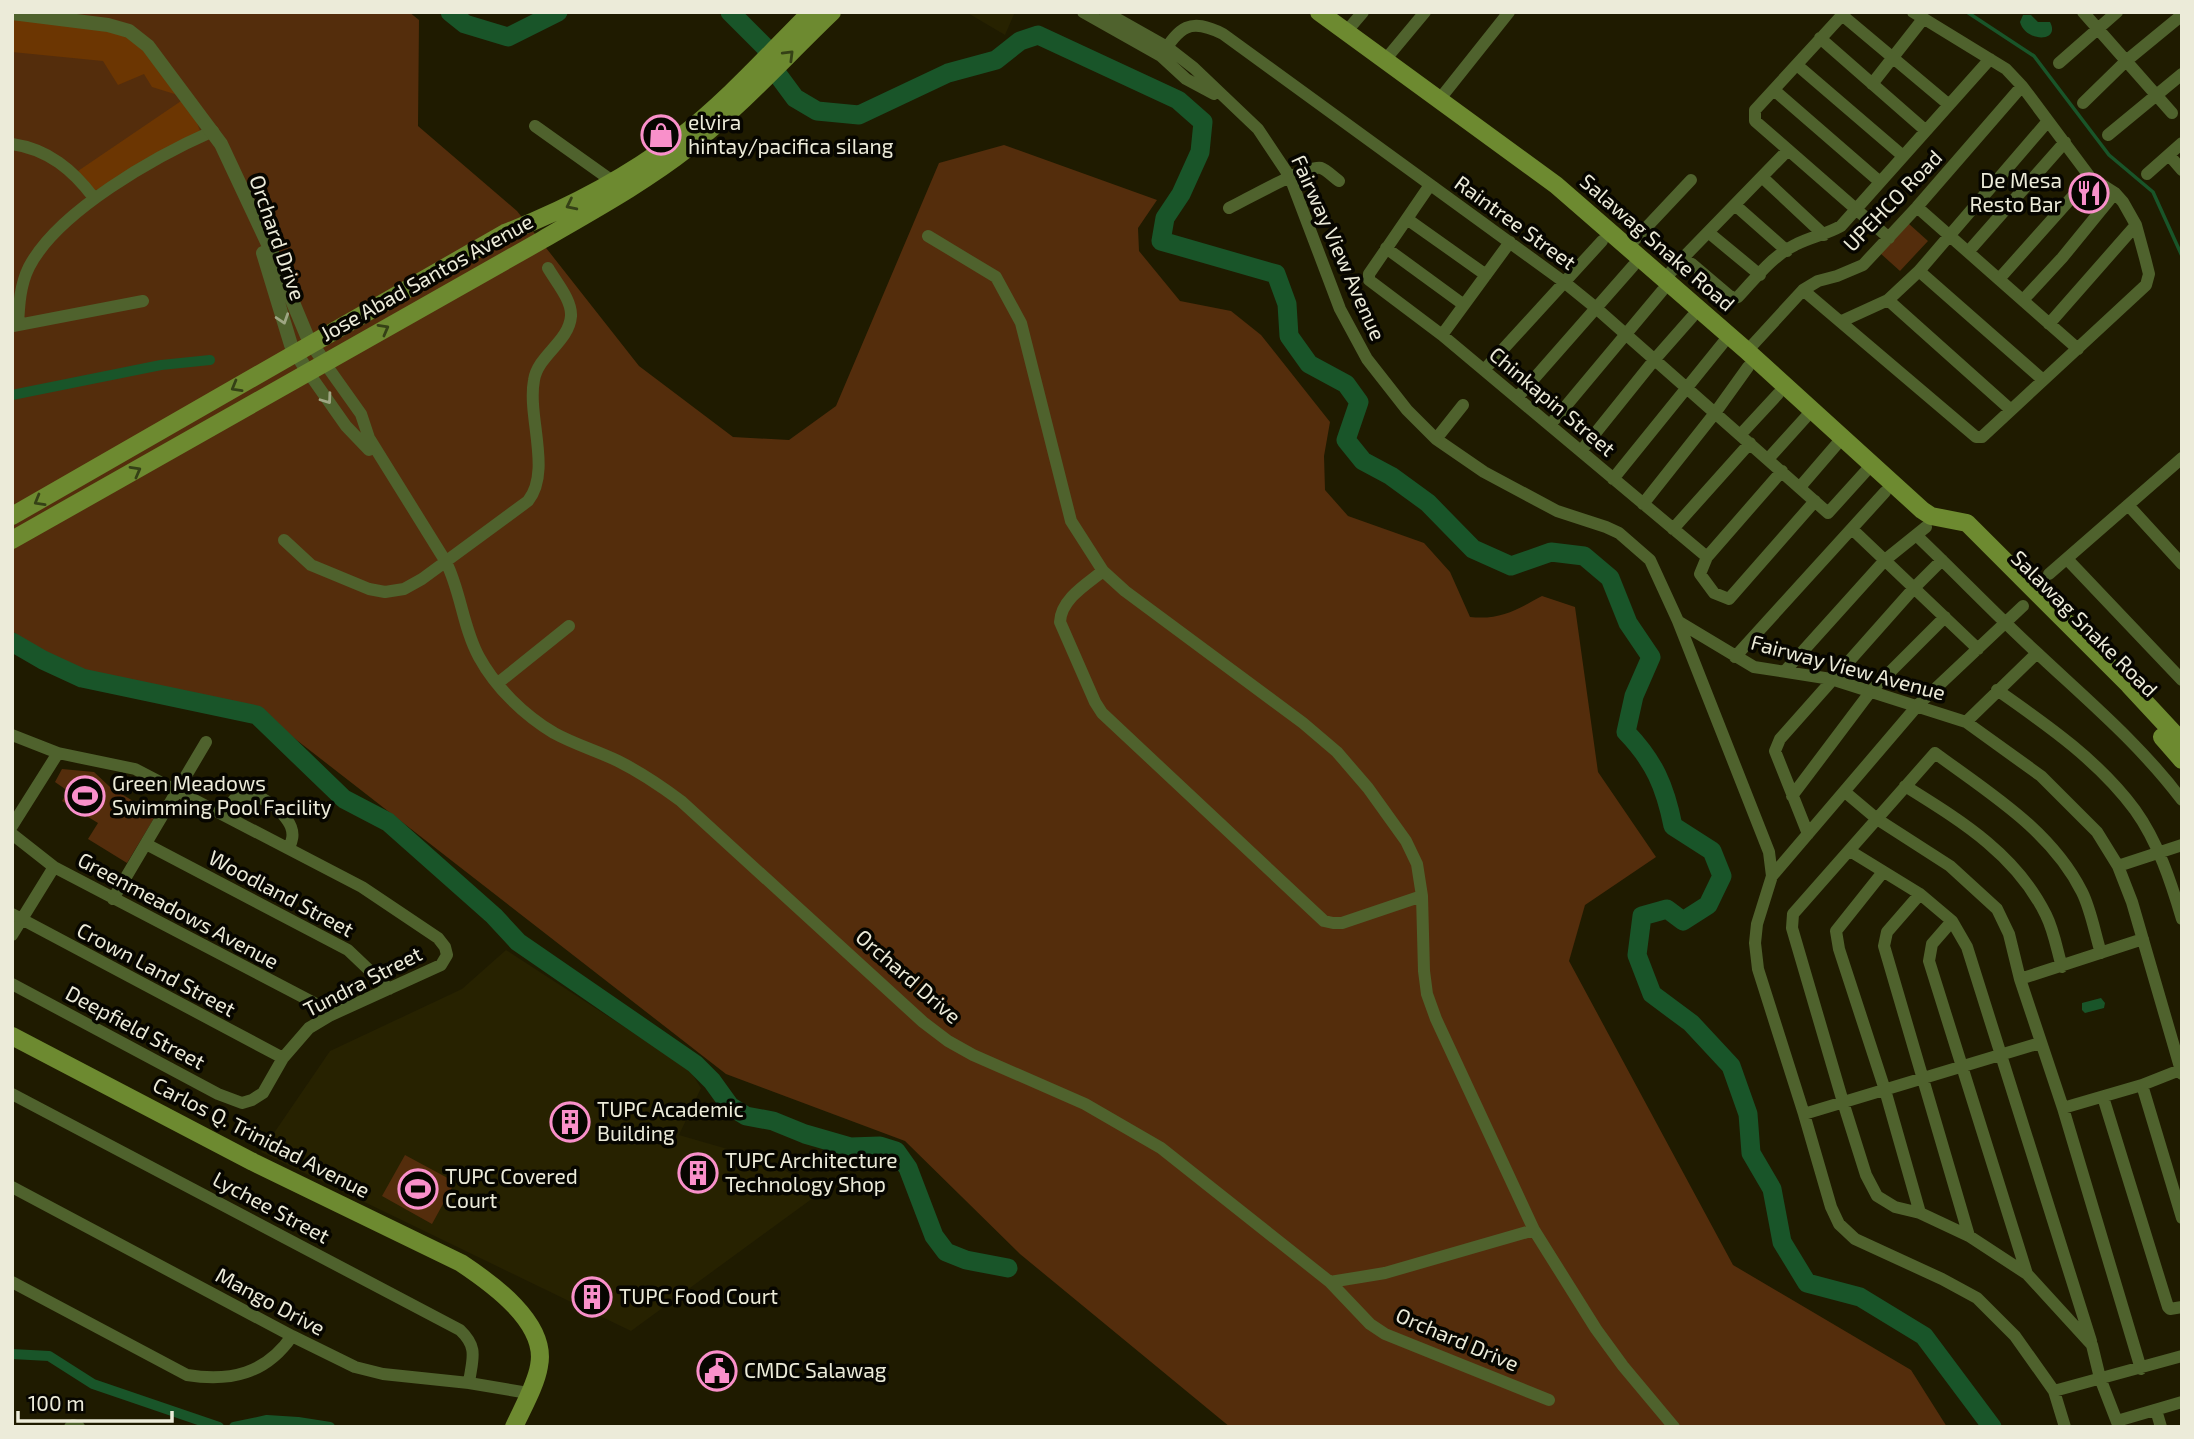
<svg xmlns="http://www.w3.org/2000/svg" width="2194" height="1439" font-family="'Exo 2',sans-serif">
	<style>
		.built { fill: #272200 }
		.green { fill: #542d0c }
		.forest { fill: #6c3602 }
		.water { fill: #195529 }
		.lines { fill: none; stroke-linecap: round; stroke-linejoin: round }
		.stream { stroke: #195529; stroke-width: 3.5 }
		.canal { stroke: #195529; stroke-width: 10 }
		.river { stroke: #195529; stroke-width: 19 }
		.minor { stroke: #4f622d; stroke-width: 12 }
		.tertiary { stroke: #4f622d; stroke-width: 14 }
		.secondary { stroke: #6d8a30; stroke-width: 18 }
		.oneway { stroke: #354116 }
		.oneway2 { stroke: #9ea683 }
		.labels { text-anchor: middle; stroke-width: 7; stroke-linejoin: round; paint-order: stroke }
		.poi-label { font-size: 21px; fill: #ecebd9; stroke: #070600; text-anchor: start }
		.street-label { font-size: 21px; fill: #ecebd9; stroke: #070600 }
	</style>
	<rect width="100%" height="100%" fill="#1f1b00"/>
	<path class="built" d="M966 12H1015L1005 35Z
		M506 950 689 1069 701 1088 679 1135 762 1159 824 1190 631 1331 261 1152 330 1051 462 989Z"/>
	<path class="green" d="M12 12H409L419 20 418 126 517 211 639 366 733 437 789 440 836 406 939 163 1004 145 1157 200 1138 228 1139 251 1180 301 1231 311 1261 335 1330 422 1324 456 1325 490 1348 516 1424 543 1450 572 1470 617C1501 620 1516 610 1542 596L1575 607 1598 772 1656 857 1585 905 1569 961 1733 1265 1911 1370 1947 1427H1230L1020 1254 905 1141 726 1074 258 710 81 669 33 646 12 631Z
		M1908 223 1928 241 1900 271 1880 253Z
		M62 769 94 772 110 787 156 815 127 863 88 839 98 823 62 801 68 791 55 782Z
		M405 1155 455 1182 432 1224 382 1196Z"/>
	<path class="forest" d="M12 16 130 35 181 96 152 87 144 74 118 85 103 61 12 52Z
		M187 97 202 136 94 191 78 171Z"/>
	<path class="water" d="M2023 15H2031L2038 22H2050C2061 43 2025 42 2020 22Z
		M80 779 93 786 96 782 103 786 91 806 84 802 86 798 81 795V788L74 786 76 780Z
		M2101 998 2105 1003 2104 1008 2085 1013 2082 1010V1003Z"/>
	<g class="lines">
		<path class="stream" d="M1967 12 2034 56 2109 155 2153 192 2182 256"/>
		<path class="canal" d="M12 395 161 365 210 360
			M12 1354 49 1356 93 1384 219 1427
			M234 1427 267 1420 298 1422 330 1427"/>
		<path class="river" d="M450 12 465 24 508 37 558 12
			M730 12 765 47 778 75 795 98 817 111 859 115 948 73 996 60 1020 41 1038 35 1178 100 1203 122 1200 152 1181 194 1165 218 1161 241 1276 274 1287 304 1289 336 1309 364 1346 384 1359 402 1346 440 1363 461 1391 476 1428 503 1473 549 1511 566 1551 552 1584 556 1610 578 1628 623 1651 657 1634 696 1626 732C1654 761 1665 786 1673 826L1712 851 1722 876 1708 905 1683 921 1667 909 1642 916 1637 955 1652 994 1691 1023 1731 1066 1748 1114 1751 1153 1772 1189 1782 1242 1807 1283 1860 1297 1924 1336 1992 1427
			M12 642 43 660 82 678 257 715 344 799 388 822 494 916 518 942 695 1064 712 1081 730 1106 746 1116 773 1121 805 1134 850 1147 880 1146 896 1151 908 1168 934 1236 946 1252 966 1260 1008 1268"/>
		<path class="minor" d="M1083 12 1161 56 1186 79 1214 94
			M1105 12 1167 47 1194 68 1258 129 1290 177 1340 309 1367 359 1407 410 1436 439 1484 472 1557 511 1606 527 1619 533 1650 560 1678 621 1769 852 1772 876 1757 924 1755 943 1758 969 1804 1114 1831 1207 1839 1224 1855 1239 1942 1279 1977 1298 2015 1336 2054 1391 2065 1427
			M1845 12 1755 110V121L1889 238
			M2083 12 2172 113
			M1842 15 1948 104
			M1346 32 1363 12
			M1820 38 1925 130
			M1161 56C1180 27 1189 17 1223 34L1564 282 1596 308 1828 513 1866 471
			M1385 60 1425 12
			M2059 63 2117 12
			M1797 65 1903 156
			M1872 84 1923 19
			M1774 90 1880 182
			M1439 100 1509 12
			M2083 103 2126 61 2182 15
			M535 126 608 178 615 187
			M2108 135 2182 74
			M12 144C48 149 73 170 94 198
			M2169 155 2182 170
			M2147 174 2182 143
			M1762 177 1824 235
			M1430 185 1369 274V280L1442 335 1707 557
			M1735 205 1787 251
			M1917 207 2078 349
			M1229 208C1246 200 1305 165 1321 168 1327 170 1333 177 1339 181
			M1407 219 1486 275
			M1708 232 1760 275
			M928 236 996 277 1021 323 1071 521 1103 571 1125 591 1303 723 1337 752 1368 788 1406 841 1417 864 1422 896 1424 971 1427 994 1436 1019 1534 1230 1596 1329 1623 1366 1674 1427
			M1386 248 1464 305
			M1627 248 1691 180
			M1968 252 2065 142
			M1682 259 1788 150
			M1919 271 2043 380
			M1999 279 2090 177
			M1664 280 1682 259 1692 264 1732 298 1738 297C1755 279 1772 256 1795 245 1810 237 1825 235 1841 226L1990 59
			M1803 290 1976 437H1982L2146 285 2149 274 2145 258 2136 225 2123 202 2115 193 2090 177 2022 86 2006 69 1913 12
			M1888 300 2011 410
			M2023 300 2062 258 2115 193
			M1842 321 1888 300 1919 271 2048 121
			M2049 324 2136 225
			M18 325C19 305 20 285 29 267 58 211 156 156 213 131
			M13 326 143 301
			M1442 335 1510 242
			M1747 351 1803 290 1818 281 1837 276 1863 265 1917 207 2022 86
			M324 362 361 414 369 438 446 562C461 592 463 628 479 657 496 688 524 715 554 733 574 744 597 751 618 761 640 772 661 786 681 801L923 1022 948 1041 973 1055 1085 1104 1161 1148 1330 1282 1370 1324 1385 1334 1549 1400
			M1484 370 1602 241
			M308 372 346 426 369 450
			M1517 398 1633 266
			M1550 425 1662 291
			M1741 434 1778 394
			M1436 439 1463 405
			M1581 451 1655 359 1692 317
			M1768 459 1806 417
			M1782 471 1707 557 1700 574 1714 593 1729 599 1815 501
			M1613 479 1723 343
			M1800 487 1837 444
			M1643 504 1715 413 1748 367
			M2128 505 2182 564
			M1673 529 1750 443
			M1852 529 1978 649
			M1916 535C1956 573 1994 613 2035 651 2086 699 2139 743 2182 800
			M284 540 311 565 369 589 385 592 404 589 422 579 528 501C552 471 527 417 534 380 538 355 569 342 571 316 572 300 556 282 548 268
			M2067 559 2182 680
			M1103 571C1087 584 1061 599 1060 622L1095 702 1102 713 1324 921 1333 923H1342L1422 896
			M2049 574 2182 458
			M1679 622 1754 667 1831 679 1966 722 2041 776 2097 832 2118 866 2132 902 2182 1074
			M1735 657 1885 492
			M1785 671 1885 560 1926 527
			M498 683 569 626
			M1997 690C2047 725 2099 761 2135 810 2158 842 2171 882 2182 919
			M1966 722 2037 653
			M12 735 58 753 135 769 362 887 438 938 445 947 447 955 441 965 329 1016 309 1028 283 1058 263 1093 252 1100 242 1103 218 1094 12 984
			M1905 786C1961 821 2016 854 2046 915 2054 931 2057 950 2062 967
			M1845 792 1877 819 1950 866 1997 909 2009 934 2020 979 2063 1108 2141 1369
			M1792 796 1871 691 1945 617
			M225 815C228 809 231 801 237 797 255 787 285 811 291 827 294 835 292 841 289 848
			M12 826 58 753
			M12 834 54 867 320 1006 329 1016
			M1808 834 1775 751 1780 739 1914 588 1942 560
			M146 844 348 950 389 989
			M1850 851 1920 894 1952 921 1967 947 2091 1341
			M2118 866 2182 845
			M1883 872 1836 931 1839 949 1885 1090 1920 1213
			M1772 876 1918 705 2023 606
			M1920 894 1887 932 1884 946 1969 1236
			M113 899 206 742
			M12 914 283 1058
			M1952 921 1932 944 1929 961 2027 1274
			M12 935 54 867
			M2101 953C2095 934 2091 910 2082 892 2051 830 1989 793 1935 753L1793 914 1792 928 1843 1102 1866 1175 1877 1196 1895 1207 1920 1213 1969 1236 2027 1274 2092 1345 2100 1378 2119 1427
			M2020 979 2143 939
			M2142 1085 2182 1218
			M12 1094 460 1330C479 1348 472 1359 469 1383
			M2103 1097 2168 1307 2170 1309 2182 1307
			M2063 1108 2142 1085 2180 1070
			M1804 1114 2040 1043
			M12 1187 292 1336 355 1367 383 1374 469 1383 528 1393
			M12 1282 187 1375C230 1382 266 1374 292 1336
			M1330 1282 1385 1273 1534 1230
			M2054 1391 2182 1356
			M2156 1410 2161 1427
			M2117 1421 2182 1402
			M70 1427 73 1425 79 1427"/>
		<path class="tertiary" d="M12 13 108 25 129 31 148 46 221 144 274 257 307 336 324 362
			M263 253 291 345 308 372"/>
		<path class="secondary" d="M1319 12 1556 185 1747 351 1922 510 1931 516 1967 523 2129 685 2182 742
			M12 516 505 233C567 209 626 178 679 138 727 101 768 55 811 12
			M12 540 542 240C590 212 645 182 688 148 740 107 784 58 832 12
			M2162 737 2182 760
			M12 1036 253 1162 461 1263C491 1283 548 1323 539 1366 536 1385 522 1409 514 1427"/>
	</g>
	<defs><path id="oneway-chevron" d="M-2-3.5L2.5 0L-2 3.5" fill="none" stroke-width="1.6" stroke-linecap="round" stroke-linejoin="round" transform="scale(1.75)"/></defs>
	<g class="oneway">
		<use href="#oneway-chevron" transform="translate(789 55) rotate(-45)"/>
		<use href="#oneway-chevron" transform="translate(571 205) rotate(154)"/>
		<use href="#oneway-chevron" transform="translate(384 329) rotate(-29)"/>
		<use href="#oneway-chevron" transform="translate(236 387) rotate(150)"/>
		<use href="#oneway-chevron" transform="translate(136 471) rotate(-29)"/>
		<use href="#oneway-chevron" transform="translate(39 501) rotate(150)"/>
	</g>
	<g class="oneway2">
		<use href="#oneway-chevron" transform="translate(283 319) rotate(72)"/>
		<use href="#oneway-chevron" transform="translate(327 399) rotate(54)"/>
	</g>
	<defs>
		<g id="shop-ring" transform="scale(2.0125)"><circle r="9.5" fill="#070600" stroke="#f990ca" stroke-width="1.5"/><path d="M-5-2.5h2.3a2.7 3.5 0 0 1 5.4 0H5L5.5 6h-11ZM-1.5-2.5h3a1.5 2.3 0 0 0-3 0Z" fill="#f990ca"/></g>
		<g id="restaurant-ring" transform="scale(2.0125)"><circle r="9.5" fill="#070600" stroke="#f990ca" stroke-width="1.5"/><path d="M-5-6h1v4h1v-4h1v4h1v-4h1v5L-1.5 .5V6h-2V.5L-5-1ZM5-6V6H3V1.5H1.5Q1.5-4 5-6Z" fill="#f990ca"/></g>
		<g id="stadium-ring" transform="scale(2.0125)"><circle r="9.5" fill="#070600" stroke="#f990ca" stroke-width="1.5"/><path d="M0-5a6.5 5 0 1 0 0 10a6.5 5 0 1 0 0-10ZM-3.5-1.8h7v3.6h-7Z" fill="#f990ca"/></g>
		<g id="building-ring" transform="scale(2.0125)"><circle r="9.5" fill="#070600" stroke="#f990ca" stroke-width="1.5"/><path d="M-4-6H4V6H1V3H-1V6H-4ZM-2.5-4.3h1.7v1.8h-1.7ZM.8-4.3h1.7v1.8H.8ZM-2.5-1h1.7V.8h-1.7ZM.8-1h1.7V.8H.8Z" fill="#f990ca"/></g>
		<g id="civic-ring" transform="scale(2.0125)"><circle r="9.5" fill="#070600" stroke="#f990ca" stroke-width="1.5"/><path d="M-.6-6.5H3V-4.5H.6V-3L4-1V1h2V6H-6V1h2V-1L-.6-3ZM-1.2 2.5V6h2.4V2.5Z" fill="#f990ca"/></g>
	</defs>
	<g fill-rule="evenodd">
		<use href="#shop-ring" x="661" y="135"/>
		<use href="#restaurant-ring" x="2089" y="193"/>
		<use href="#stadium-ring" x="85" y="796"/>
		<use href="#building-ring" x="570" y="1122"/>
		<use href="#building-ring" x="698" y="1173"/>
		<use href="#stadium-ring" x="418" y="1189"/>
		<use href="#building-ring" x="592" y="1297"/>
		<use href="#civic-ring" x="717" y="1371"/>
	</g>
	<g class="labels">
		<g class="poi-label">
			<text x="688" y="130">elvira<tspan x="688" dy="24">hintay/pacifica silang</tspan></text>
			<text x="2062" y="188" text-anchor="end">De Mesa<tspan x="2062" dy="24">Resto Bar</tspan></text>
			<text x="112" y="791">Green Meadows<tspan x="112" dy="24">Swimming Pool Facility</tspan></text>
			<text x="597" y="1117">TUPC Academic<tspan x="597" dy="24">Building</tspan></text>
			<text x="725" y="1168">TUPC Architecture<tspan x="725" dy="24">Technology Shop</tspan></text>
			<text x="445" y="1184">TUPC Covered<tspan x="445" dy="24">Court</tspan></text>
			<text x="619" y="1304">TUPC Food Court</text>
			<text x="744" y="1378">CMDC Salawag</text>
		</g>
		<g class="street-label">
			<text transform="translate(1893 201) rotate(-46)" y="7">UPEHCO Road</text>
			<text transform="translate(1515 223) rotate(36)" y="7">Raintree Street</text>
			<text transform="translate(277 238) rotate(71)" y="7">Orchard Drive</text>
			<text transform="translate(1657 243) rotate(41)" y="7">Salawag Snake Road</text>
			<text transform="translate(1338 248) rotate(66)" y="7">Fairway View Avenue</text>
			<text transform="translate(427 278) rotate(-29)" y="7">Jose Abad Santos Avenue</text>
			<text transform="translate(1552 402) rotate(40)" y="7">Chinkapin Street</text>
			<text transform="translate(2084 624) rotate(45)" y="7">Salawag Snake Road</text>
			<text transform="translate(1848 668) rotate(15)" y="7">Fairway View Avenue</text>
			<text transform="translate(281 894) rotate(28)" y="7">Woodland Street</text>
			<text transform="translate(178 911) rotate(28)" y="7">Greenmeadows Avenue</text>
			<text transform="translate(156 970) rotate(28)" y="7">Crown Land Street</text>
			<text transform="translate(908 977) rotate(41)" y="7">Orchard Drive</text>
			<text transform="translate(363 982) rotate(-27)" y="7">Tundra Street</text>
			<text transform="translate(135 1028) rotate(28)" y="7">Deepfield Street</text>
			<text transform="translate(261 1138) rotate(27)" y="7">Carlos Q. Trinidad Avenue</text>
			<text transform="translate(271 1208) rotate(28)" y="7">Lychee Street</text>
			<text transform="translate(270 1302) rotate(28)" y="7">Mango Drive</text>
			<text transform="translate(1457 1340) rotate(23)" y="7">Orchard Drive</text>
		</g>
	</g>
	<rect width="2194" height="1439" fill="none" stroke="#ecebd9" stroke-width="28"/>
	<path d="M18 1411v10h154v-10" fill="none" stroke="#ecebd9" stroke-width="3.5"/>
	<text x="28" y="1411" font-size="21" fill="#ecebd9" stroke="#070600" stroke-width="5" paint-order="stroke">100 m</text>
</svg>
